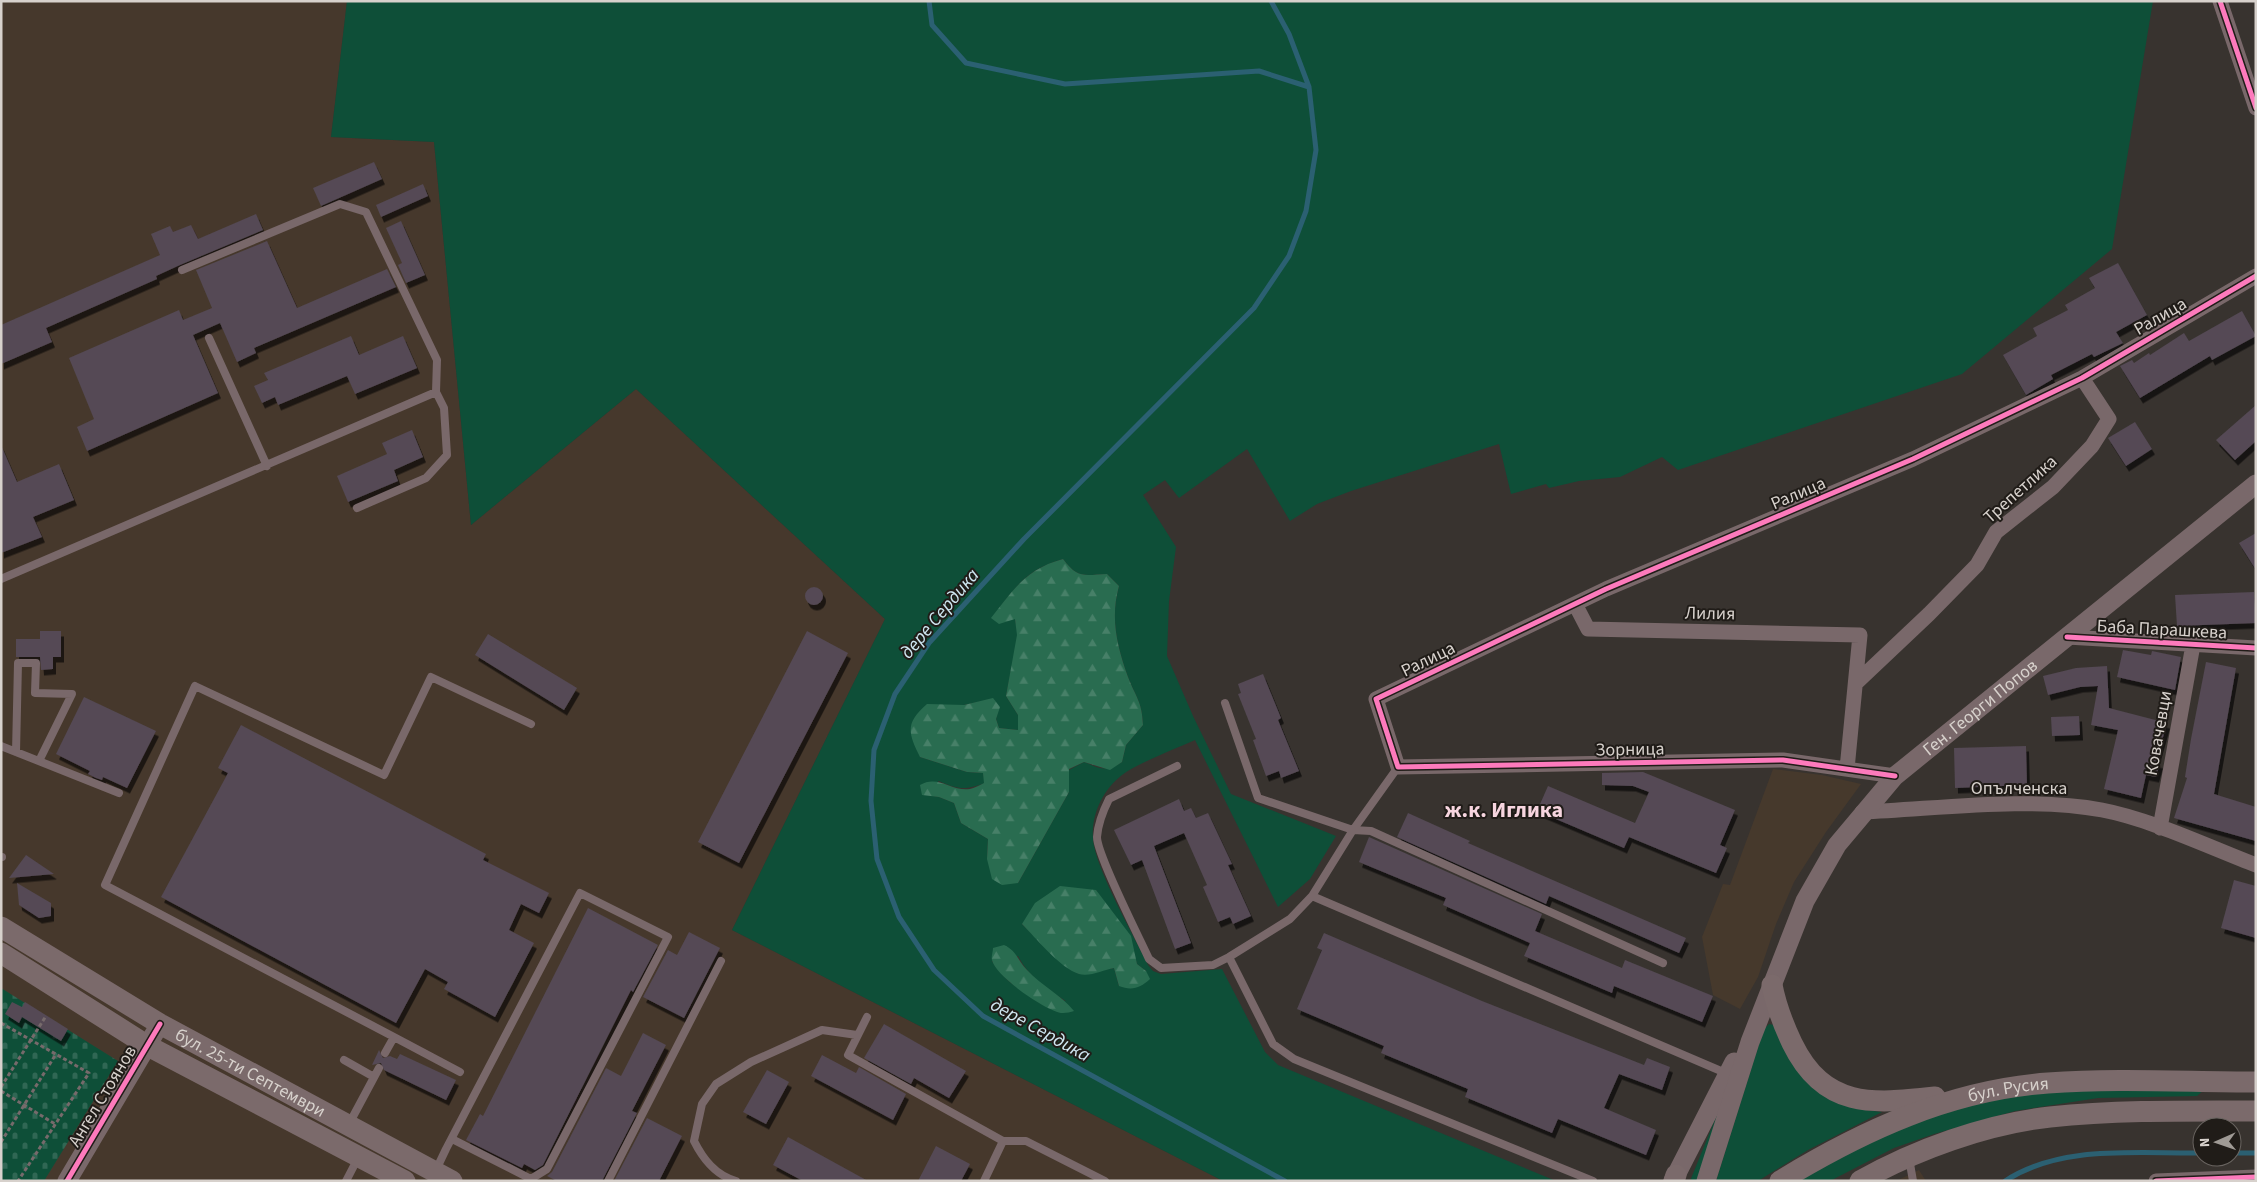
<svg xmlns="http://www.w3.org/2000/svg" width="2257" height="1182" font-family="'Source Sans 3',sans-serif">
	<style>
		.commercial { fill: #46392c }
		.built { fill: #46382c }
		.grass { fill: #0e4f38; fill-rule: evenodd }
		.forest { fill: url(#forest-firs) }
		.cemetery { fill: url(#cemetery-stones) }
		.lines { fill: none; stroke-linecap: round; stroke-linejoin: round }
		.stream { stroke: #2b6072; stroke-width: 5 }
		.building { fill: #544954; filter: url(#shadow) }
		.path { stroke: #766a6b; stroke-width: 3; stroke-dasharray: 4 2.5; stroke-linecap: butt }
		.service { stroke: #79686a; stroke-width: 8 }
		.minor { stroke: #79686a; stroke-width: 15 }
		.tertiary { stroke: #79686a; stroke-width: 19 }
		.secondary { stroke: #7b6a6b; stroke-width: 21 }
		.cycleway-casing { stroke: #201c18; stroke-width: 8 }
		.cycleway { stroke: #fd7abc; stroke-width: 5 }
		.labels { text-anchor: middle; stroke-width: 4; stroke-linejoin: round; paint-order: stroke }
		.street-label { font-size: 18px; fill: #d7d1cc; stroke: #201c18 }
		.water-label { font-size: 19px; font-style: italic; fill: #cfe7f1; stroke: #201c18 }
		.district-label { font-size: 22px; font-weight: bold; fill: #f7d5df; stroke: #201c18 }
	</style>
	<defs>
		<pattern id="forest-firs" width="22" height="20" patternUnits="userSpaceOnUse" patternTransform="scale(1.25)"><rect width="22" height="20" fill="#296c50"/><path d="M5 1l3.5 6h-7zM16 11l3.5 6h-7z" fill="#478068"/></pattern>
		<pattern id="cemetery-stones" width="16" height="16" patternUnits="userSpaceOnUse" patternTransform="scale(1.25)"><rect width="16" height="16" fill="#0e4f38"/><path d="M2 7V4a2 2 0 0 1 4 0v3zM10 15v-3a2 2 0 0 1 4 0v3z" fill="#306754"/></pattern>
		<filter id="shadow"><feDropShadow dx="3" dy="5.5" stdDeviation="0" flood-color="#0009"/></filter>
	</defs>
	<rect width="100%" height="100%" fill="#38332f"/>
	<path class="commercial" d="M1773 769 1822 775 1861 784 1826 832 1794 882 1776 924 1758 977 1740 1009 1713 995 1702 937 1723 884 1730 885Z
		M1919 1170 1926 1181H1896Z"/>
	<path class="built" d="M1 1H347L331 137 434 142 471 525 636 389 885 619 732 930 1223 1181H1Z"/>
	<path class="grass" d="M347 1H2153L2112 249 1962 374 1678 470 1662 457 1620 477 1579 481 1549 488 1546 484 1511 494 1499 444 1351 491 1317 504 1290 521 1247 449 1179 498 1165 480 1143 495 1176 547 1169 601 1167 656 1193 716 1231 794 1336 836 1310 879 1278 907 1195 740C1175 749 1138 763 1122 775 1103 790 1091 814 1093 839 1095 868 1134 936 1148 965L1153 971 1161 974 1222 969 1265 1052 1278 1065 1556 1181H1223L732 930 885 619 636 389 471 525 434 142 331 137ZM1063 559C1078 579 1084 575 1107 574L1119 586C1110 618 1117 646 1128 677 1136 698 1142 701 1143 725L1126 745 1122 762C1106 772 1101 769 1084 762L1069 770V792L1018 883 987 859 988 839 961 823 954 803 939 797 922 794 939 781C958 790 966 790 985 783L983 773 967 772 920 757 950 706 964 705 992 699 999 707 996 719 999 728 1018 730V715L1006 696 1018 635 1015 619 992 618C1014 589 1026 569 1063 559ZM1080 890H1096L1133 951 1137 964 1146 971 1119 986 1114 968 1079 974 1064 965 1022 924ZM1018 956C1029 977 1046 989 1066 1001 1029 993 1014 994 992 961Z
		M1769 1024 1774 1025 1865 1110 1882 1112 1808 1150 1758 1181H1716L1759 1044 1764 1029Z
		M1729 1085 1699 1181H1690Z
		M2076 1088 2205 1089 2197 1096 2098 1098 2015 1111 1934 1134 1894 1148 1830 1181H1797C1862 1140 1943 1106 2019 1094 2038 1091 2057 1090 2076 1088Z"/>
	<path class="forest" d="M1063 559C1078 579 1084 575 1107 574L1119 586C1110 618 1117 646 1128 677 1136 698 1142 701 1143 725L1126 745 1122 762 1110 770 1084 762 1069 769V792L1018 883 1002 885 992 879 987 859 988 839 961 823 954 803 939 797 922 795 920 785C938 774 952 792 970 789 974 788 980 785 984 783L983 773 967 772 920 757C908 733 905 723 927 704L964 705 993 698 1000 707 996 719 999 728 1018 730V715L1006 696 1017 635 1015 619 999 624 991 618C1014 589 1026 569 1063 559Z
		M1060 886 1096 890 1131 936 1137 964 1146 971 1150 979C1140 988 1132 991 1119 986L1114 968C1103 970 1090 977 1079 974 1060 968 1036 938 1022 924L1035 903Z
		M1004 945C1017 951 1018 961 1027 970 1042 986 1061 995 1074 1011 1071 1012 1066 1013 1063 1013 1047 1012 995 976 992 960 991 957 993 952 993 948Z"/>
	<path class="cemetery" d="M1 988 118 1061 44 1181H1Z"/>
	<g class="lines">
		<path class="stream" d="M929 1 932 25 966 63 1065 84 1259 71 1309 87
			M1271 1 1289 34 1309 87 1316 150 1306 211 1289 256 1254 308 1024 539 929 643 895 694 874 750 871 801 877 859 899 917 934 970 983 1016 1285 1181
			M2232 1153H2256
			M2005 1181C2062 1144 2137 1154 2202 1153"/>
	</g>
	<path class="building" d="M374 162 382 179 321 206 313 188Z
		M423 184 428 196 381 217 376 205Z
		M256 214 263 230 180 265 156 276 157 279 46 328 52 342 1 364V325L160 255 151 234 170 226 173 232 191 225 198 239Z
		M401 221 425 275 406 283 398 265 402 263 386 228Z
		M267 241 297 308 387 269 396 287 254 348 256 353 237 362 220 323 193 335 218 393 87 451 77 427 94 419 69 358 179 310 183 320 212 308 196 270Z
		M2118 263 2147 315 2116 332 2123 343 2094 357 2092 354 2051 375 2053 379 2026 395 2003 355 2037 336 2033 328 2068 310 2065 305 2095 288 2089 278Z
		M2242 311 2256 336 2212 360 2210 356 2140 398 2120 366 2132 360 2134 363 2149 353 2150 355 2184 333 2189 341Z
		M351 336 359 355 403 336 417 368 355 394 347 376 278 405 275 397 262 403 254 386 268 380 264 373Z
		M2256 405V441L2235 460 2216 440Z
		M2135 422 2152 449 2126 466 2108 438Z
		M412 430 423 457 394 470 398 481 348 502 337 476 387 454 382 443Z
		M1 445 17 482 59 464 74 500 33 517 42 537 1 553Z
		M2256 533V570L2239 543Z
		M805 596a9 9 0 1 1 18 0a9 9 0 1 1-18 0Z
		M2254 592 2256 623 2177 626 2175 595Z
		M40 631H61V657H53V669L41 670 40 657H16V639H40Z
		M807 631 848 653 739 863 698 842Z
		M488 634 577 688 564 710 475 655Z
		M2123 650 2151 655 2152 651 2181 657 2175 690 2117 677Z
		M2206 662 2236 668 2214 794 2256 807V841L2174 818 2187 778 2185 777 2191 739Z
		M2107 666 2109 708 2167 723 2156 762 2160 763 2156 777 2146 775 2141 798 2104 789 2118 730 2091 725 2098 686 2080 687 2048 695 2043 676 2076 668Z
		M1263 674 1281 718 1278 720 1299 771 1281 778 1279 771 1266 776 1253 740 1256 739 1238 694 1241 693 1238 684Z
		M84 697 156 731 127 788 103 777 102 780 96 778 88 774 90 771 56 754Z
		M2079 716 2080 735 2052 736 2051 717Z
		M241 725 486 854 483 860 549 893 539 913 521 904 509 930 534 943 495 1017 444 989 448 982 425 969 396 1023 161 897 228 773 218 768Z
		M2026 746 2027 785 1955 788 1954 748Z
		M1643 772 1735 810 1720 845 1727 848 1716 873 1629 837 1624 848 1537 811 1548 786 1635 823 1649 792 1633 786 1602 785V773Z
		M1179 799 1184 811 1191 808 1196 818 1208 813 1232 864 1228 865 1251 916 1233 924 1230 917 1218 922 1203 887 1207 885 1184 833 1154 846 1191 943 1175 949 1142 860 1131 865 1114 830Z
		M1408 813 1470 841 1468 843 1686 938 1679 953 1549 896 1546 904 1397 837Z
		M1369 837 1542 914 1535 931 1622 968 1625 960 1713 996 1702 1022 1614 986 1612 993 1524 956 1530 943 1443 905 1446 898 1359 862Z
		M26 855 54 874 9 878Z
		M2234 880 2256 886V938L2221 928Z
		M17 883 51 903V916L39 918 19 905Z
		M588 908 658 945 633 992 631 990 543 1165 535 1170 524 1164 522 1168 466 1140 480 1114 483 1116Z
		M689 932 720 948 684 1018 643 997 668 950 677 955Z
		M1324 933 1482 1001 1644 1065 1647 1058 1670 1067 1662 1090 1619 1074 1604 1108 1656 1130 1646 1155 1558 1119 1552 1133 1465 1097 1468 1089 1381 1053 1384 1046 1297 1009 1322 950 1317 948Z
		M12 1002 22 1007 25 1002 68 1029 61 1041 22 1017 19 1023 5 1014Z
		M884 1024 966 1071 949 1098 914 1078 911 1084 864 1058Z
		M643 1033 666 1045 632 1111 637 1113 602 1181H557L547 1176 552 1172 606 1068 621 1076Z
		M379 1050 383 1058 390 1056 397 1059 400 1054 456 1080 446 1100 384 1070 381 1063 372 1065Z
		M822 1055 856 1073 859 1067 906 1094 893 1120 811 1076Z
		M767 1070 789 1082 766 1124 743 1112Z
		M647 1118 682 1136 659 1181H614Z
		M788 1137 868 1181H803L773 1165Z
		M936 1146 970 1164 961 1181H918Z"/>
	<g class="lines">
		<path class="path" d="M1 1023 89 1073 18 1181
			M1 1087 46 1016
			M1 1091 55 1124
			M1 1142 56 1054"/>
		<path class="service" d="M209 338 267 466
			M357 508 426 478 447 455 444 408 436 392
			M1 579 436 392 437 360 366 212 340 204 182 270
			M1225 703 1258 798 1353 830 1371 831 1663 963
			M1 746 119 793
			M16 752 18 663H36L35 693 72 694 39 761
			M1177 766 1109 799C1103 811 1098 823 1097 837 1097 855 1139 937 1149 959L1161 968 1213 965 1229 957 1290 919 1312 896 1353 830 1398 767
			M1 857H2
			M1312 896 1728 1074
			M1229 957 1273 1044 1294 1059 1593 1181
			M867 1017 848 1055 1003 1141
			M394 1037 460 1072
			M385 1053 394 1037 105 885 195 686 384 775 431 677 531 724
			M344 1060 374 1077
			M349 1124 379 1068
			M1909 1158 1913 1181
			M436 1170 446 1149 580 893 668 937 547 1169 531 1179 452 1139
			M346 1181 358 1158
			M608 1181 721 961
			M736 1181C715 1175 703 1159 694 1141L702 1104 716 1084 751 1062 822 1030 857 1035
			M984 1181 1003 1141H1026L1105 1181"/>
		<path class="minor" d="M2220 1 2256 108
			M1575 604 1588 629 1860 635 1847 769
			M2067 637 2256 648
			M1856 683 1929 614 1977 565 1996 532 2053 487 2092 446 2109 419 2082 378
			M1895 776 1783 760 1398 767 1376 699 1606 589 1913 459 2082 378 2256 276
			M1862 812C1938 809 2028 796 2102 810 2150 819 2209 847 2256 865
			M2160 828 2193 645
			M2156 1181 2256 1177"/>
		<g class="tertiary">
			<path d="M67 1181 160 1024"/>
			<path d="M1673 1181 1734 1062"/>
			<path id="s1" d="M1706 1181 1750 1042 1805 901 1837 845 1895 776 2256 484"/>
		</g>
		<g class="secondary">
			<path id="s2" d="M1 927 160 1024 452 1181"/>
			<path d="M1 953 148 1046 405 1181"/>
			<path d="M1772 985C1776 1006 1783 1024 1792 1043 1824 1109 1872 1104 1935 1097"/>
			<path d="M1674 1181 1676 1175"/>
			<path id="s3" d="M1780 1181C1862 1131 1950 1090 2048 1083 2117 1078 2186 1082 2256 1082"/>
			<path d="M1860 1181C1915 1150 1986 1124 2050 1117 2118 1110 2188 1111 2256 1111"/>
		</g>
		<g class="cycleway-casing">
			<path id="cycleway" d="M2220 1 2256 108
				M2067 637 2256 648
				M1895 776 1783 760 1398 767 1376 699 1606 589 1913 459 2082 378 2256 276
				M67 1181 160 1024
				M2156 1181 2256 1177"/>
		</g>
		<use href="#cycleway" class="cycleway"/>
	</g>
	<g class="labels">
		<g class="street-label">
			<text transform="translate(2160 316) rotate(-30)" y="6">Ралица</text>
			<text transform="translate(2020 489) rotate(-42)" y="6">Трепетлика</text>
			<text transform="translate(1798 493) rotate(-23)" y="6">Ралица</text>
			<text transform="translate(1710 613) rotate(1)" y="6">Лилия</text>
			<text transform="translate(2162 629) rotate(3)" y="6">Баба Парашкева</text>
			<text transform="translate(1428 659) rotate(-26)" y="6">Ралица</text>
			<text dy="6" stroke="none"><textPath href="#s1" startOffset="561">Ген. Георги Попов</textPath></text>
			<text transform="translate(2158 733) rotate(-80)" y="6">Ковачевци</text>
			<text transform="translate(1630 749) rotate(-1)" y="6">Зорница</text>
			<text x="2019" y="794">Опълченска</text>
			<text dy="6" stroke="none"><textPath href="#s2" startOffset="289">бул. 25-ти Септември</textPath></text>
			<text dy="6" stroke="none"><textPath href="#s3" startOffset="248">бул. Русия</textPath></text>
			<text transform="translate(102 1096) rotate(-59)" y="6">Ангел Стоянов</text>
		</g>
		<g class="water-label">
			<text transform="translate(939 613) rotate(-50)" y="7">дере Сердика</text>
			<text transform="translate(1041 1029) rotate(29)" y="7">дере Сердика</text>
		</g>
		<g class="district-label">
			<text x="1504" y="817">ж.к. Иглика</text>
		</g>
	</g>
	<rect width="2257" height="1182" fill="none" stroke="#d7d1cc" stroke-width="5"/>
	<g transform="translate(2217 1142) rotate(268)"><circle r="24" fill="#201c18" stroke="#696460"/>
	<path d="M0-4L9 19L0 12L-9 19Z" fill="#9f9a95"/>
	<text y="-8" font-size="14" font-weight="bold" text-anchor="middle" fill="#d7d1cc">N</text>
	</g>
</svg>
